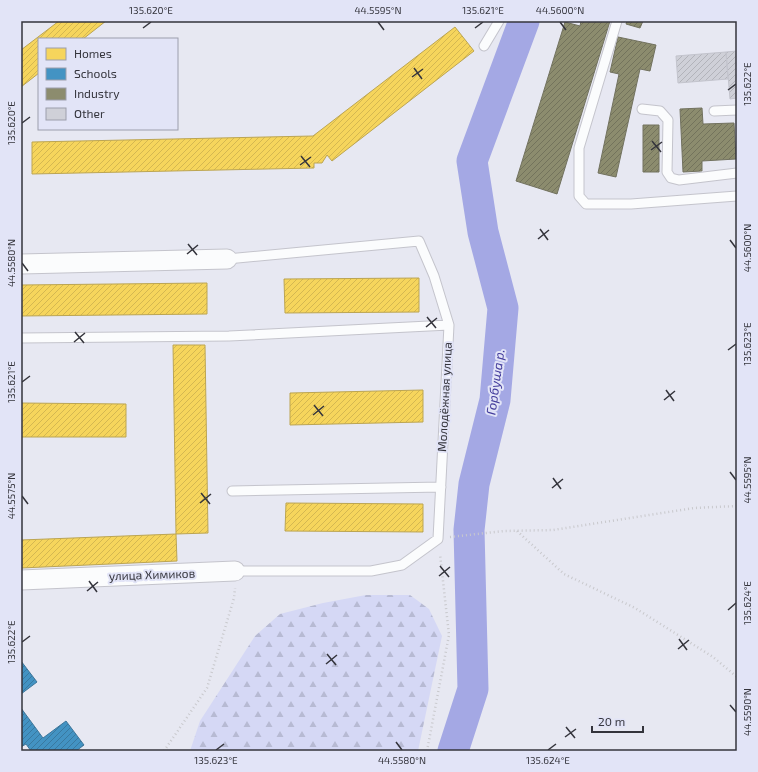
<svg xmlns="http://www.w3.org/2000/svg" width="758" height="772" font-family="'Exo 2',sans-serif">
	<style>
		.forest { fill: url(#forest-firs) }
		.homes { fill: url(#homes-hatch); stroke: #bca552 }
		.schools { fill: url(#schools-hatch); stroke: #3e769a }
		.industry { fill: url(#industry-hatch); stroke: #72725f }
		.lines { fill: none; stroke-linecap: round; stroke-linejoin: round }
		.river { stroke: #a4a8e4; stroke-width: 31 }
		.building { fill: url(#building-hatch); stroke: #c3c4cd }
		.lane-casing { stroke: #c4c4cc; stroke-width: 11 }
		.street-casing { stroke: #c4c4cc; stroke-width: 21 }
		.path { stroke: #c8c8cc; stroke-width: 2.5; stroke-dasharray: 1 3; stroke-linecap: butt }
		.lane { stroke: #fbfcfd; stroke-width: 9 }
		.street { stroke: #fbfcfd; stroke-width: 19 }
		.ticks { fill: none; stroke: #34343c; stroke-width: 1.5 }
		.labels { text-anchor: middle; stroke-width: 4; stroke-linejoin: round; paint-order: stroke }
		.street-label { font-size: 12px; fill: #34343c; stroke: #e2e4f7 }
		.water-label { font-size: 13px; font-style: italic; fill: #423b9b; stroke: #e2e4f7 }
		.neatline { fill: none; stroke: #34343c; stroke-width: 1.5 }
		.ticks-label { font-size: 10px; text-anchor: middle; fill: #34343c }
	</style>
	<defs>
		<pattern id="forest-firs" width="22" height="20" patternUnits="userSpaceOnUse"><rect width="22" height="20" fill="#d5d8f5"/><path d="M5 1l3.5 6h-7zM16 11l3.5 6h-7z" fill="#b7bad3"/></pattern>
		<pattern id="homes-hatch" width="6" height="6" patternUnits="userSpaceOnUse"><rect width="6" height="6" fill="#f6d55c"/><path d="M-1 1l2-2M0 6l6-6M5 7l2-2" fill="none" stroke="#d4b751"/></pattern>
		<pattern id="schools-hatch" width="6" height="6" patternUnits="userSpaceOnUse"><rect width="6" height="6" fill="#4393c3"/><path d="M-1 1l2-2M0 6l6-6M5 7l2-2" fill="none" stroke="#3979a0"/></pattern>
		<pattern id="industry-hatch" width="6" height="6" patternUnits="userSpaceOnUse"><rect width="6" height="6" fill="#8c8c6e"/><path d="M-1 1l2-2M0 6l6-6M5 7l2-2" fill="none" stroke="#73735c"/></pattern>
		<pattern id="building-hatch" width="6" height="6" patternUnits="userSpaceOnUse"><rect width="6" height="6" fill="#cfd0d8"/><path d="M-1 1l2-2M0 6l6-6M5 7l2-2" fill="none" stroke="#b2b3ba"/></pattern>
	</defs>
	<rect width="100%" height="100%" fill="#e7e8f2"/>
	<path class="forest" d="M366 595H410L429 609 442 636 418 751H190L200 721 255 636 280 614 323 603Z"/>
	<path class="homes" d="M59 21H106L83 39H39V73L21 87V50Z
		M455 27 474 51 332 161 327 155 322 163H314V168L32 174V142L313 136Z
		M419 278V312L285 313 284 279Z
		M207 283V314L21 316V285Z
		M173 345H205L208 533 176 534Z
		M423 390V422L290 425V393Z
		M21 403 126 404V437H21Z
		M286 503 423 504V532L285 531Z
		M176 534 177 561 21 568V540Z"/>
	<path class="schools" d="M21 661 37 682 21 694Z
		M21 708 43 738 66 721 84 745 76 751H31L26 744 21 747Z"/>
	<path class="industry" d="M581 21H610L557 194 516 181 565 22 580 26Z
		M627 21H643L640 28 626 24Z
		M618 37 656 45 650 71 640 69 616 177 598 173 619 74 610 72Z
		M702 108 703 124 734 123 736 159 702 161V171L683 172 680 109Z
		M643 125H659V172H643Z"/>
	<g class="lines">
		<path class="river" d="M453 751 473 689 469 530 474 484 495 400 503 308 483 232 472 161 524 21"/>
	</g>
	<path class="building" d="M737 51V98L730 99 726 52Z
		M726 52 728 79 678 83 676 56Z"/>
	<g class="lines">
		<g class="lane-casing">
			<path id="lane" d="M617 21 579 148V196L586 204H631L737 196
				M484 46 499 21
				M642 109 660 111 668 120 667 172 671 178 679 180 737 173
				M714 111 737 110
				M227 259 419 241 434 276 449 325 438 539 402 565 371 571H235
				M21 338 229 336 449 325
				M232 491 441 487"/>
		</g>
		<g class="street-casing">
			<path id="street" d="M21 264 227 259
				M21 580 235 571"/>
		</g>
		<path class="path" d="M517 531 564 574 635 608 713 657 737 677
			M450 537 504 531 553 530 694 508 737 506
			M164 751 207 688 234 598 235 588
			M427 751 449 635 440 554"/>
		<use href="#lane" class="lane"/>
		<use href="#street" class="street"/>
	</g>
	<path class="ticks" d="M378 22 384 30M560 22 566 30M143 28 151 22M475 28 483 22M414 68 422 79M412 77 423 69M728 90 736 84M22 123 30 117M652 141 661 152M651 150 662 142M301 156 310 167M300 165 311 157M540 229 548 240M538 239 549 230M730 240 736 248M188 244 197 255M187 254 198 245M22 263 28 271M427 317 436 328M426 327 437 318M75 332 84 343M74 342 85 333M728 350 736 344M22 382 30 376M666 390 674 401M664 400 675 391M314 405 323 416M313 415 324 406M730 472 736 480M553 478 561 489M552 488 563 479M201 493 210 504M22 496 28 504M200 503 211 494M440 566 449 577M439 576 450 567M89 581 97 592M87 591 98 582M728 610 736 603M679 639 687 650M22 642 30 636M678 649 689 640M327 654 336 665M326 664 337 655M730 705 736 712M566 727 575 738M565 737 576 729M396 742 402 750M216 750 224 744M548 750 556 744"/>
	<g class="labels">
		<g class="street-label">
			<text transform="translate(445 397) rotate(-87)" y="4">Молодёжная улица</text>
			<text transform="translate(152 575) rotate(-2)" y="4">улица Химиков</text>
		</g>
		<g class="water-label">
			<text transform="translate(495 382) rotate(-82)" y="5">Горбуша р.</text>
		</g>
	</g>
	<rect width="758" height="772" fill="none" stroke="#e2e4f7" stroke-width="44"/>
	<rect x="38" y="38" width="140" height="92" fill="#e2e4f7" stroke="#9c9eac"/>
	<rect x="46" y="48" width="20" height="12" fill="#f6d55c" stroke="#9c9eac"/>
	<text x="74" y="58" font-size="12" fill="#34343c">Homes</text>
	<rect x="46" y="68" width="20" height="12" fill="#4393c3" stroke="#9c9eac"/>
	<text x="74" y="78" font-size="12" fill="#34343c">Schools</text>
	<rect x="46" y="88" width="20" height="12" fill="#8c8c6e" stroke="#9c9eac"/>
	<text x="74" y="98" font-size="12" fill="#34343c">Industry</text>
	<rect x="46" y="108" width="20" height="12" fill="#cfd0d8" stroke="#9c9eac"/>
	<text x="74" y="118" font-size="12" fill="#34343c">Other</text>
	<path d="M592 726v6h51v-6" fill="none" stroke="#34343c" stroke-width="2"/>
	<text x="598" y="726" font-size="12" fill="#34343c" stroke="#e2e4f7" stroke-width="3" paint-order="stroke">20 m</text>
	<rect x="22" y="22" width="714" height="728" class="neatline"/>
	<g class="ticks-label">
		<text x="151" y="14">135.620°E</text>
		<text x="378" y="14">44.5595°N</text>
		<text x="483" y="14">135.621°E</text>
		<text x="560" y="14">44.5600°N</text>
		<text transform="translate(747 84) rotate(-90)" y="4">135.622°E</text>
		<text transform="translate(11 123) rotate(-90)" y="4">135.620°E</text>
		<text transform="translate(747 248) rotate(-90)" y="4">44.5600°N</text>
		<text transform="translate(11 263) rotate(-90)" y="4">44.5580°N</text>
		<text transform="translate(747 344) rotate(-90)" y="4">135.623°E</text>
		<text transform="translate(11 382) rotate(-90)" y="4">135.621°E</text>
		<text transform="translate(747 480) rotate(-90)" y="4">44.5595°N</text>
		<text transform="translate(11 496) rotate(-90)" y="4">44.5575°N</text>
		<text transform="translate(747 603) rotate(-90)" y="4">135.624°E</text>
		<text transform="translate(11 642) rotate(-90)" y="4">135.622°E</text>
		<text transform="translate(747 712) rotate(-90)" y="4">44.5590°N</text>
		<text x="216" y="764">135.623°E</text>
		<text x="402" y="764">44.5580°N</text>
		<text x="548" y="764">135.624°E</text>
	</g>
</svg>
